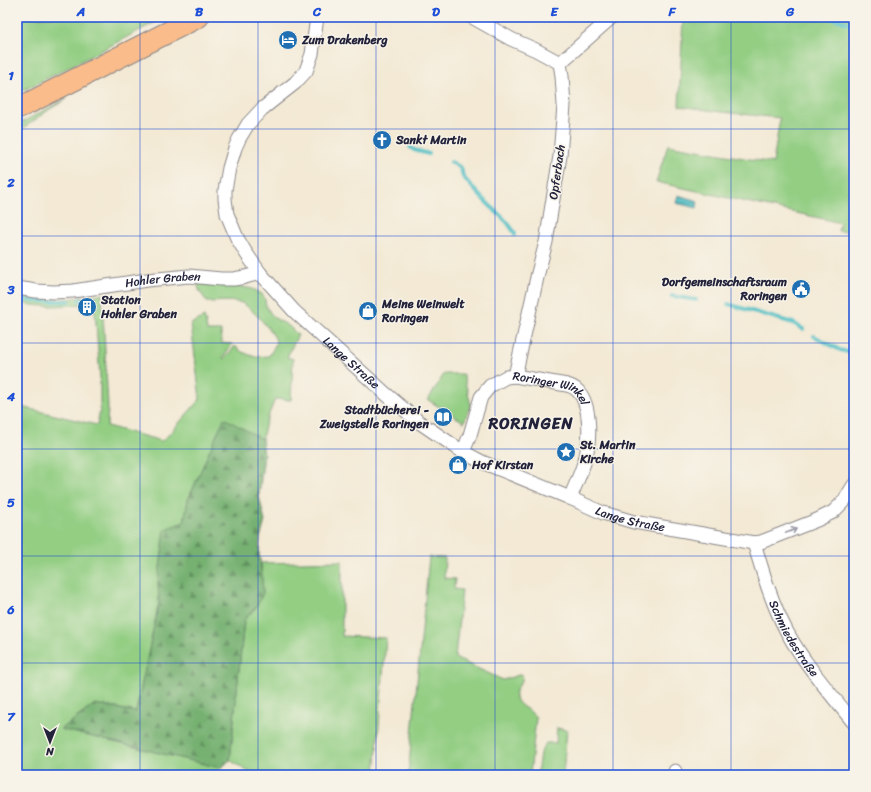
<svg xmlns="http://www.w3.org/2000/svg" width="871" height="792" font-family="Sriracha,sans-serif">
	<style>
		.green { fill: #93ce83; stroke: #5a785f }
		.forest { fill: url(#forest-firs); stroke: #4c6a56 }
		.water { fill: url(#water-rules); stroke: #3a7180 }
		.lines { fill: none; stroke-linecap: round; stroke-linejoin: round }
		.stream { stroke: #51c0c6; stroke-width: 4 }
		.minor-casing { stroke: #8a8688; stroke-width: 15 }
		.primary-casing { stroke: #8a8688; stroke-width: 23 }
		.minor { stroke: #fff; stroke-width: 13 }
		.primary { stroke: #f9bc8a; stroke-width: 21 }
		.oneway { stroke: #9c9ca7 }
		.grid { fill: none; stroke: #1d4ed8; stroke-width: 1; stroke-opacity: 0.55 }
		.labels { text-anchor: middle; stroke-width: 3; stroke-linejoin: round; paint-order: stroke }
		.poi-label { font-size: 12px; font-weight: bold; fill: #22223b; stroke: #f7f3e8; text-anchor: start }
		.street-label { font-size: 12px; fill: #22223b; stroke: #f7f3e8 }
		.district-label { font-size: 16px; font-weight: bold; letter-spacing: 1px; fill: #22223b; stroke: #f7f3e8 }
		.neatline { fill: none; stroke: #1d4ed8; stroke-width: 1.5 }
		.grid-label { font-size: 13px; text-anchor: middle; font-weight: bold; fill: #1d4ed8 }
	</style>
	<defs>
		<pattern id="forest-firs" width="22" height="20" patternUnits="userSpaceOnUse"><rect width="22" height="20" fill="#76b171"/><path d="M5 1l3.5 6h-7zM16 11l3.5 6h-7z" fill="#60905e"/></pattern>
		<pattern id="water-rules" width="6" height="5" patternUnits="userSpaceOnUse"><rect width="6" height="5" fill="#51c0c6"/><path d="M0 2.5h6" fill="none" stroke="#439ca2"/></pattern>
	</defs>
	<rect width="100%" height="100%" fill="#f7f3e8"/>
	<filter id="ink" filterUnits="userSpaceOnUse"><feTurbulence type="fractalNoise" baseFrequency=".025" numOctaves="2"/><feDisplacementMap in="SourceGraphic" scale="8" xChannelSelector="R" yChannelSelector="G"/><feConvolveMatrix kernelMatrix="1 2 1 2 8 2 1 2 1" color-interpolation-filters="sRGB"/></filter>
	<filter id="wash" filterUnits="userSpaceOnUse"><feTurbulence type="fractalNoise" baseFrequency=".012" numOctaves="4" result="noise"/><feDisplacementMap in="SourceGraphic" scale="16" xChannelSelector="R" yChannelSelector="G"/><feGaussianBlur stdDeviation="0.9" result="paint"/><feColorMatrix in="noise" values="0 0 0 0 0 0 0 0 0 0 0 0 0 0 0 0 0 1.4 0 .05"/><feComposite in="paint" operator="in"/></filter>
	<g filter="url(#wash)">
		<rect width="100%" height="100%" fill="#f3e9d4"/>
		<path class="green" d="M17 17H165L76 64 28 88 17 92Z
			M683 17H843L854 20V232L838 231 840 223 828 220 656 182 668 145 773 163 780 118 721 112 679 106Z
			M67 98V99L50 109 17 133V125Z
			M197 284 243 287 253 289 262 294 265 300 266 306 273 317 289 326 298 335 287 357 293 359 291 400 275 399 266 422 262 439 224 419 188 500 184 522 158 582 159 602 136 712 95 704 67 725 61 729 221 768 212 775H17V406L97 425 100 409V377L95 311H82L81 304C59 306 39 308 17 302V295C24 296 31 298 39 299 60 301 81 297 102 294L108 407 107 426 162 441 172 431 200 399 191 324 204 317 206 322 207 331H221V343L232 344 223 358 224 359 235 346 242 352 255 357 269 356C271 352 275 347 276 342 277 335 248 305 242 303 231 300 218 302 207 302L200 292Z
			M444 374H463L471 405 464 422 428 400Z
			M429 557 445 558 444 578 455 579 454 589 462 590 455 658 503 680 522 674C522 676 523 678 522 680 521 684 517 687 516 691 513 707 531 708 536 718L530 775H408Z
			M342 561V636L386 638 375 775H261L247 771 230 760 244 620 257 606 262 574 261 563Z
			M557 728 567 730 563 775H537L540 753 546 743H556Z"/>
		<path class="forest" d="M224 418 262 439 264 455 259 496 265 521 260 539 259 553 262 574 263 593 257 606 244 620 230 760 221 768 60 729 67 725 95 704 136 712 159 602 158 582 165 529 184 522 188 500Z"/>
		<path class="water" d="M678 195 698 201 697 208 676 203Z"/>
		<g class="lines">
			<path class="stream" d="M829 17 854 25
				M410 147 414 150 429 154
				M451 162 461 168 463 177 482 198 507 222 515 233V235
				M672 296 696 300
				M17 298 35 301H69
				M79 300 87 299 92 297
				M728 304 793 323 803 329
				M814 336 840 350 848 352 854 357"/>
		</g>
	</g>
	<g filter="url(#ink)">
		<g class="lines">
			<g class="minor-casing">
				<g id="minor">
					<path id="s1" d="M317 17 312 54 306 71 295 83 262 109 248 124 239 139 235 148 229 168 225 190V199L227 214 237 238 246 253 260 273 294 311 386 394 419 422 463 452 482 462 570 498 603 513 634 522 754 543 761 542 817 520 833 512 844 501 854 485"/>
					<path d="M472 17 511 39 536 50 560 63 562 76 564 105 560 156 546 242 538 273 515 376"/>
					<path d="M560 63 612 17"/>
					<path id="s2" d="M17 288 36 291 54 292 73 291 147 280 189 276 221 279H234L245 277 260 273"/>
					<path id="s3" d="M463 452 470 435 481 397 490 386 506 377 515 376 567 385C571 386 575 388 578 391 592 406 590 442 585 460 581 473 575 486 570 498"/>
					<path id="s4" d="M754 543C763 573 772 604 787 632 805 665 831 694 854 723"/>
					<path d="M675 775V771"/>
				</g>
			</g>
			<g class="primary-casing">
				<path id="primary" d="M17 108 29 103 198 17"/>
			</g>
			<use href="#minor" class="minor"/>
			<use href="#primary" class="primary"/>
		</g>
		<defs><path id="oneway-shaft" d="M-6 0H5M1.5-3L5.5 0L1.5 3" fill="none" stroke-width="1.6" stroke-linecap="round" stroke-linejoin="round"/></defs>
		<use class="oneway" href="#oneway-shaft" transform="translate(791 531) rotate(-21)"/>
	</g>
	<path class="grid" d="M140 17V775M258 17V775M376 17V775M495 17V775M613 17V775M731 17V775M17 129H854M17 236H854M17 343H854M17 449H854M17 556H854M17 663H854"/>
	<defs>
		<g id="hotel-disc" transform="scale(1)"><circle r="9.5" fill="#1f6fb2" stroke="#f7f3e8"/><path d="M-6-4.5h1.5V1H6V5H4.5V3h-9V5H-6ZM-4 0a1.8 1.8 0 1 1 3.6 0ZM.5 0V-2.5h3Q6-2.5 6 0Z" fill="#fff"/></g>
		<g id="church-disc" transform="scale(1)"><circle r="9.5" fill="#1f6fb2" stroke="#f7f3e8"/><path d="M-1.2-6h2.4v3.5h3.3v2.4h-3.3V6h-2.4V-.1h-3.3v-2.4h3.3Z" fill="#fff"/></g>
		<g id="civic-disc" transform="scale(1)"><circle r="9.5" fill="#1f6fb2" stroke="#f7f3e8"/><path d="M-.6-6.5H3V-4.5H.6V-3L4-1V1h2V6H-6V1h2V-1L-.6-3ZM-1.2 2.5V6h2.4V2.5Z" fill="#fff"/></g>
		<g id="building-disc" transform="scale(1)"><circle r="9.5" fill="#1f6fb2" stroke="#f7f3e8"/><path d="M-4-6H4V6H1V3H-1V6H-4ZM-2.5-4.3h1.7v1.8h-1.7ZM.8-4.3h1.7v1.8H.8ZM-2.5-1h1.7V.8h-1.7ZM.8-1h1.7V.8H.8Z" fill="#fff"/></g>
		<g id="shop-disc" transform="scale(1)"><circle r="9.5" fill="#1f6fb2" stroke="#f7f3e8"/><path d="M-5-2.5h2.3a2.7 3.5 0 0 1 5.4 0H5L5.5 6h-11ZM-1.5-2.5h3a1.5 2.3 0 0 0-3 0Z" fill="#fff"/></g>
		<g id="library-disc" transform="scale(1)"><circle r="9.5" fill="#1f6fb2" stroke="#f7f3e8"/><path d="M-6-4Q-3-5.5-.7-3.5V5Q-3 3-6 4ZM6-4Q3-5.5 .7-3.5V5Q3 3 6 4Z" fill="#fff"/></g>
		<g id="sight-disc" transform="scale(1)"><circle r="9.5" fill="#1f6fb2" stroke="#f7f3e8"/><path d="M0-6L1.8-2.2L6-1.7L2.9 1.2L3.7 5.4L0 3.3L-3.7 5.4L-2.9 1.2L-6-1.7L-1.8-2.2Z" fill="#fff"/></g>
	</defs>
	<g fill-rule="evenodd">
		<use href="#hotel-disc" x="288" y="40"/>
		<use href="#church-disc" x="382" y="140"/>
		<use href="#civic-disc" x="801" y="289"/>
		<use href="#building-disc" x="87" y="307"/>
		<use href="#shop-disc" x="368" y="311"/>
		<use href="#library-disc" x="443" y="417"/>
		<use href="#sight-disc" x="566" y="452"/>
		<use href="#shop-disc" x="458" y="465"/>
	</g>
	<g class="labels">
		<g class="poi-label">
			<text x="302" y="44">Zum Drakenberg</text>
			<text x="396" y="144">Sankt Martin</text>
			<text x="787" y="286" text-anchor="end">Dorfgemeinschaftsraum<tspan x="787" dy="14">Roringen</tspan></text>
			<text x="101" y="304">Station<tspan x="101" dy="14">Hohler Graben</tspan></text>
			<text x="382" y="308">Meine Weinwelt<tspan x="382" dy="14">Roringen</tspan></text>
			<text x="429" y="414" text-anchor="end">Stadtbücherei -<tspan x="429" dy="14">Zweigstelle Roringen</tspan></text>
			<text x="580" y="449">St. Martin<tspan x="580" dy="14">Kirche</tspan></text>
			<text x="472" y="469">Hof Kirstan</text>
		</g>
		<g class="street-label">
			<text transform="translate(557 172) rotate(-82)" y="4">Opferbach</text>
			<text dy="4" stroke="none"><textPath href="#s2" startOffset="147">Hohler Graben</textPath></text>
			<text dy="4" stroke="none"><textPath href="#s1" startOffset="425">Lange Straße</textPath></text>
			<text dy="4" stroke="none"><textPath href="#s3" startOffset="139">Roringer Winkel</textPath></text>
			<text dy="4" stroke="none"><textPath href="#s1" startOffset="749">Lange Straße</textPath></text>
			<text dy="4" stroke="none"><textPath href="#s4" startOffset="104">Schmiedestraße</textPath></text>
		</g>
		<g class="district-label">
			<text x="531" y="429">RORINGEN</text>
		</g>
	</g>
	<rect width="871" height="792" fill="none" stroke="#f7f3e8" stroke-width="44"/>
	<g transform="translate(50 742) rotate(180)" stroke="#f7f3e8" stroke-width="3" paint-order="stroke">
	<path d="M0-3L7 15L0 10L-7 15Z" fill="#22223b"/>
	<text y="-6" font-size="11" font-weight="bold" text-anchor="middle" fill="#22223b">N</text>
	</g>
	<rect x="22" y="22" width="827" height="748" class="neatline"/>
	<g class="grid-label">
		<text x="81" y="16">A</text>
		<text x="199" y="16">B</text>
		<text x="317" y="16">C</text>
		<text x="436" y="16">D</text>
		<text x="554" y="16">E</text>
		<text x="672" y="16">F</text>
		<text x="790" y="16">G</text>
		<text x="11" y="80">1</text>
		<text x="11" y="187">2</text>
		<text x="11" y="294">3</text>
		<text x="11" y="401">4</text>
		<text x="11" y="507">5</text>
		<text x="11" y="614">6</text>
		<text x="11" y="721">7</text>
	</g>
</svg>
